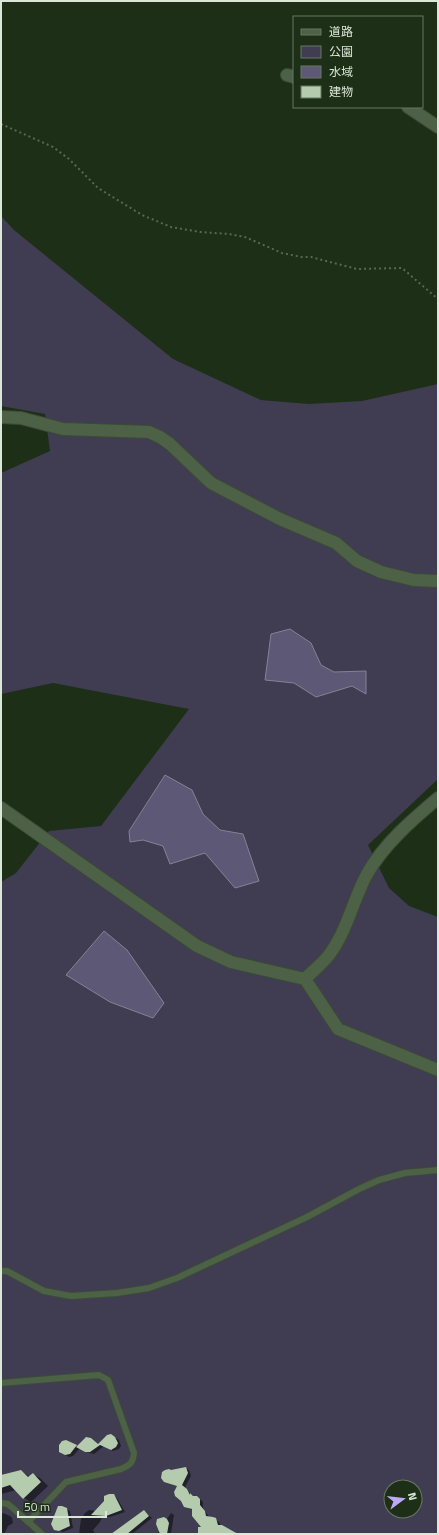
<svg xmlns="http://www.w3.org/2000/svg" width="439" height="1535" font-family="'Titillium Web','Noto Sans JP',sans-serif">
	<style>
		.green { fill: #403c52; fill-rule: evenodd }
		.water { fill: #5e5877; stroke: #848394 }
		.shadow { fill: #0007 }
		.building { fill: #b4cbad }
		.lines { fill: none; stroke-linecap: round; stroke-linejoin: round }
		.lane-casing { stroke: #3b4c36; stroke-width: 8 }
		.street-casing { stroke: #3b4c36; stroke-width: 14 }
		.path { stroke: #586852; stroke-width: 2; stroke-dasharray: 2 3; stroke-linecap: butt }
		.lane { stroke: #4d6146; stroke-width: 6 }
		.street { stroke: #4d6146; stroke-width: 12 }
	</style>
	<rect width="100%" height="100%" fill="#1d2f17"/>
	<path class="green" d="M1 216 14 230 173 359 261 400 309 404 362 401 438 384V779L368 845 389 888 409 906 438 917V1534H1V882L16 873 49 831 101 826 189 709 53 683 1 694V473L50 451 45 414 1 406ZM391 1487H415V1511H391Z"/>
	<path class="water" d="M290 629 311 643 321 665 334 672 366 671V694L352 686 316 697 294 683 265 680 271 634Z
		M165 775 192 790 203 814 220 830 243 834 259 881 235 888 205 853 170 864 163 846 143 840 130 842 129 831Z
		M104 931 127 950 164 1003 153 1018 110 1002 66 975Z"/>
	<path class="shadow" d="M111 1435 119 1440 121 1446 119 1449 113 1451 104 1446 94 1454 90 1453 80 1448 73 1456 69 1457 64 1454 66 1441 78 1447 90 1438 99 1445Z
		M186 1468 189 1470 191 1476 185 1487 192 1496 200 1499 203 1502V1508L209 1517 219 1522 221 1526 230 1534H212L193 1510 188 1508 178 1486 169 1483 171 1472Z
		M21 1471 30 1477 33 1474 40 1478 48 1486 31 1502 24 1498 16 1490 1 1494V1476Z
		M114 1495 117 1498 125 1512 110 1517H102L100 1522 93 1530 95 1534H79L81 1519 85 1513 89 1510 96 1511Z
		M62 1507 70 1511 73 1528 63 1532 55 1529Z
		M144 1511 152 1518 132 1534H116Z
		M3 1513 10 1516 12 1518 13 1523 8 1526 4 1534H1V1515Z
		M171 1513 174 1515 171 1533 172 1534H157Z"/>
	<path class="building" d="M111 1434 115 1437 118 1443 116 1447 111 1450 100 1445 90 1452H85L76 1447 86 1437 91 1438 98 1444 107 1435Z
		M66 1440 77 1445 70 1454 65 1455 59 1452V1445L62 1441Z
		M186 1467 188 1473 182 1485 187 1489 190 1495V1493L193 1496H197L200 1499V1505L205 1511 206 1516 213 1517 216 1518 218 1525H222L238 1534H198V1527H201L192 1516V1509L184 1507 181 1501 175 1496 174 1492 177 1486 164 1482 161 1478 162 1472 165 1470 169 1469 171 1470Z
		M21 1470 28 1477 33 1473 41 1482 23 1499 10 1485 1 1488V1475Z
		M109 1494H114L122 1510 106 1516 91 1515 104 1501V1496Z
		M58 1506H62L67 1508 70 1526 59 1531 54 1530 51 1524Z
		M144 1510 149 1516 127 1534H111Z
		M164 1517 167 1519 169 1523 167 1534H160L156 1524 157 1519Z"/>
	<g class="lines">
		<g class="lane-casing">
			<path id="lane" d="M1 1271H7L44 1291 71 1296 117 1293 149 1288 177 1278 307 1217 359 1189 379 1180 405 1173 438 1170
				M1 1383 99 1375 108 1380 134 1453C133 1463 130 1465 121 1469L66 1482 28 1522
				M1 1503 8 1504 42 1534"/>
		</g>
		<g class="street-casing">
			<path id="street" d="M287 75 294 77
				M408 107 438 127
				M1 417 21 418 63 429 149 432 160 437 170 444 211 483 280 519 336 543 357 561 381 572 414 580 438 581
				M1 808 197 946 231 962 305 979 338 1029 438 1070
				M305 979C313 971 323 963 329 955 347 931 353 900 367 874 384 844 412 820 438 798"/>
		</g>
		<path class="path" d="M1 124 53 147 69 159 98 188 142 215 171 227 200 232 229 234 245 237 282 253 301 257H311L357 269 402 268 438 299"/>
		<use href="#lane" class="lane"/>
		<use href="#street" class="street"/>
	</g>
	<rect width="439" height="1535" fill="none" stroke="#dbe7d7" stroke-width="4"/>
	<rect x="293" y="16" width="130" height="92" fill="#1d2f17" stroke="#697964"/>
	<rect x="301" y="29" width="20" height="6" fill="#4d6146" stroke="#697964"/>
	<text x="329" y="36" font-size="12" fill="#dbe7d7">道路</text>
	<rect x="301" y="46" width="20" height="12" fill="#403c52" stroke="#697964"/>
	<text x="329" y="56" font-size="12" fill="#dbe7d7">公園</text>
	<rect x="301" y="66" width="20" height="12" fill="#5e5877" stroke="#697964"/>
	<text x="329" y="76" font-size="12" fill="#dbe7d7">水域</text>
	<rect x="301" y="86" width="20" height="12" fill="#b4cbad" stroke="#697964"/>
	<text x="329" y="96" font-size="12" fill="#dbe7d7">建物</text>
	<g transform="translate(403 1499) rotate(75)"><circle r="19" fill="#1d2f17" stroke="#697964"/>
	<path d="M0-3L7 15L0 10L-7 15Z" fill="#bbaaf6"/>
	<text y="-6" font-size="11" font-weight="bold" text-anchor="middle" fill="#dbe7d7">N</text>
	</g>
	<path d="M18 1511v6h88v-6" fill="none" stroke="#dbe7d7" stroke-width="2"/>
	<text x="24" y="1511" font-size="12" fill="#dbe7d7" stroke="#1d2f17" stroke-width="3" paint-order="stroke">50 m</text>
</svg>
